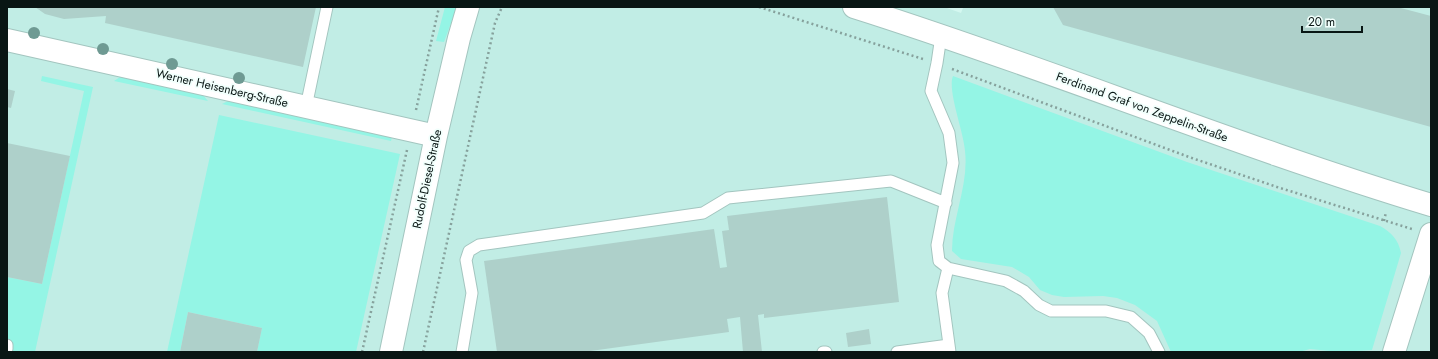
<svg xmlns="http://www.w3.org/2000/svg" width="1438" height="359" font-family="Jost,sans-serif">
	<style>
		.built { fill: #c1ede5 }
		.green { fill: #94f5e5 }
		.building { fill: #aed0ca }
		.lines { fill: none; stroke-linecap: round; stroke-linejoin: round }
		.lane-casing { stroke: #a3c5bf; stroke-width: 13 }
		.street-casing { stroke: #a3c5bf; stroke-width: 24 }
		.path { stroke: #86a19c; stroke-width: 2.5; stroke-dasharray: 2 3; stroke-linecap: butt }
		.lane { stroke: #fff; stroke-width: 11 }
		.street { stroke: #fff; stroke-width: 22 }
		.tree { fill: #6f9a93 }
		.labels { text-anchor: middle; stroke-width: 3.5; stroke-linejoin: round; paint-order: stroke }
		.street-label { font-size: 12px; fill: #091614; stroke: #f1fffc }
	</style>
	<rect width="100%" height="100%" fill="#d4f7f0"/>
	<path class="built" d="M7 7H944L961 13 963 8 961 7H1431V352H7Z"/>
	<path class="green" d="M445 7H457L444 42 436 41Z
		M42 76 93 87 35 352H7V277L42 284 84 91 41 81Z
		M953 76 1187 162 1380 226C1392 233 1398 239 1401 253L1372 350 1340 352 1310 349 1299 352H1171L1157 321 1135 305 1117 298 1103 296 1064 297 1052 295 1040 290 1029 277 1012 267 961 259 952 251C952 217 969 185 965 151 964 133 947 90 953 76Z
		M120 77 203 95 208 101 114 81Z
		M228 101 392 137 391 141 222 104Z
		M219 115 400 154 356 352H257L262 328 188 312 180 352H167Z"/>
	<path class="building" d="M35 7H316L303 67 105 23 106 16 64 19 45 14Z
		M1053 7H1397L1431 16V127L1063 25Z
		M7 89 15 91 11 108 7 107Z
		M7 143 70 156 42 284 7 277Z
		M887 197 899 302 764 318V314L758 315 762 352H743L740 317 727 319 729 332 583 352H497L484 261 714 229 720 268 727 267 722 231 729 230 727 216Z
		M188 312 262 328 257 352H180Z
		M869 329 871 344 848 347 846 333Z"/>
	<g class="lines">
		<g class="lane-casing">
			<path id="lane" d="M941 36 937 63 931 91 949 133 953 163 937 245 939 261 948 268 1006 281 1024 291 1039 305 1051 311H1106L1131 317 1149 333 1159 352
				M306 107 327 7
				M948 268 942 293 950 352
				M7 345V349
				M462 352 472 293 466 260 469 251 479 245 703 213 728 198 891 181 946 203
				M823 352H826
				M897 352 949 345"/>
		</g>
		<g class="street-casing">
			<path id="street" d="M854 7C1048 68 1236 146 1431 205
				M7 40 436 136
				M391 352 436 136 459 38 468 7
				M1394 352 1431 234"/>
		</g>
		<path class="path" d="M759 7 923 59
			M952 69 1189 157 1277 187 1412 229
			M416 110 439 7
			M1384 221 1386 212
			M362 352 407 150
			M423 352 495 23 502 7"/>
		<use href="#lane" class="lane"/>
		<use href="#street" class="street"/>
	</g>
	<g class="tree">
		<circle cx="34" cy="33" r="6"/>
		<circle cx="103" cy="49" r="6"/>
		<circle cx="172" cy="64" r="6"/>
		<circle cx="239" cy="78" r="6"/>
	</g>
	<g class="labels">
		<g class="street-label">
			<text transform="translate(222 88) rotate(13)" y="4">Werner Heisenberg-Straße</text>
			<text transform="translate(1142 107) rotate(20)" y="4">Ferdinand Graf von Zeppelin-Straße</text>
			<text transform="translate(427 179) rotate(-78)" y="4">Rudolf-Diesel-Straße</text>
		</g>
	</g>
	<rect width="1438" height="359" fill="none" stroke="#091614" stroke-width="16"/>
	<path d="M1302 26v6h60v-6" fill="none" stroke="#091614" stroke-width="2"/>
	<text x="1308" y="26" font-size="12" fill="#091614" stroke="#f1fffc" stroke-width="3" paint-order="stroke">20 m</text>
</svg>
